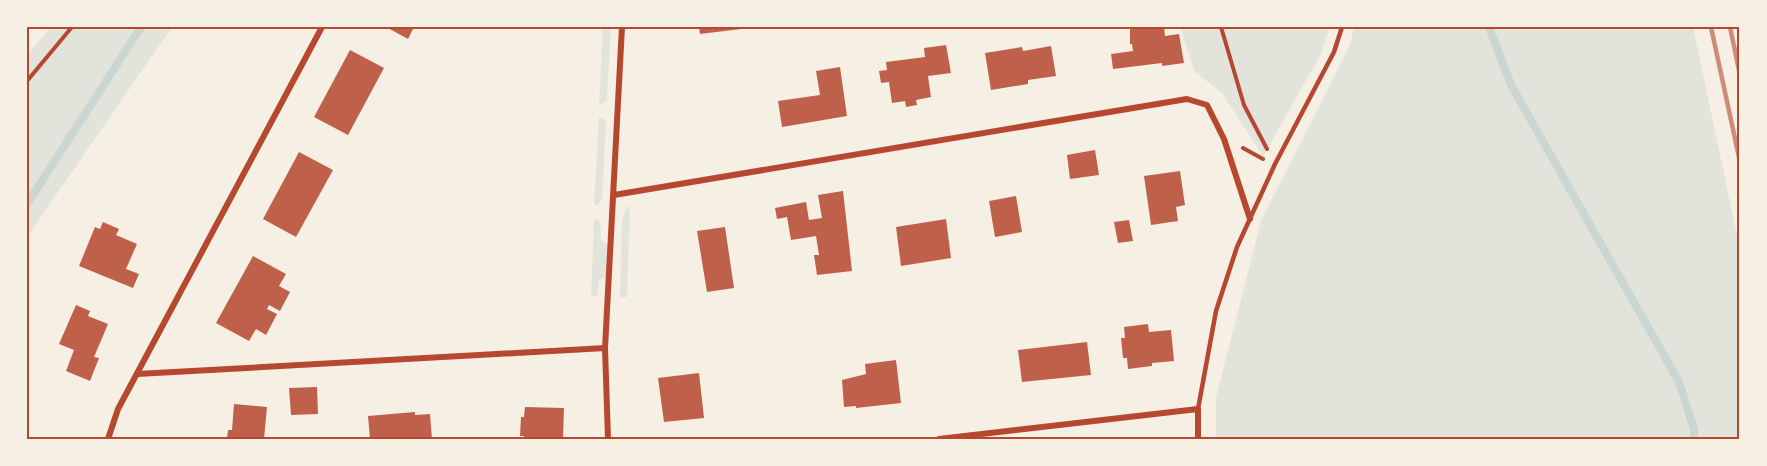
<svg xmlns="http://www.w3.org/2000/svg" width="1767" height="466" font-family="'Alegreya Sans',sans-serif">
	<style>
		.green { fill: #e2e4dc }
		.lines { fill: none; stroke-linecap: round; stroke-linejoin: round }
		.stream { stroke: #c9d6d2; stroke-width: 8 }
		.building { fill: #bf614a }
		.path { stroke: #b5482f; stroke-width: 4 }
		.service { stroke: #b5482f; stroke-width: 4.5 }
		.minor { stroke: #b5482f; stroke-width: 6 }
		.rail { stroke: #cf8b77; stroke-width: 4.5 }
		.neatline { fill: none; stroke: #b5482f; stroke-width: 2 }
	</style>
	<rect width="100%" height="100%" fill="#f6efe4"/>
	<path class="green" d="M51 27H172L27 237V55Z
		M603 27H611L607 97V100L602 104H599Z
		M1180 27H1330L1321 54 1263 156 1222 93 1195 72Z
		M1354 27H1693L1740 249V439H1216V398L1261 221 1350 45Z
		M599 117 603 118 606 123 602 200 598 205H594Z
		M630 205 627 297H620L622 221 625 211Z
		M594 218 600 221 601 240 607 244 608 247 607 274 605 278 599 279 597 295 591 298Z"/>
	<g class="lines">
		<path class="stream" d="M1489 27 1511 85 1679 382 1694 429V439
			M27 204 141 27"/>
	</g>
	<path class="building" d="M386 27H414L408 39Z
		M699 27H741V29L700 34Z
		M1130 27H1164L1165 36 1179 34 1184 63 1162 66V63L1113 69 1111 54 1133 51 1132 44H1130Z
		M946 45 951 73 928 76 931 97 916 100 917 105 906 107 905 101 892 103 889 82 881 83 879 71 887 70 886 62 925 57 924 48Z
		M1051 46 1056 76 1028 80V84L991 90 985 53 1022 47 1023 51Z
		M350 50 384 68 348 135 314 117Z
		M840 67 847 116 782 127 778 101 820 95 816 71Z
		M1095 150 1099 175 1070 179 1067 155Z
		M299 152 333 170 296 237 263 219Z
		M1180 171 1185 205 1176 207 1178 221 1151 225 1144 176Z
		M843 191 852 271 817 275 814 255H819L816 236 791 240 787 217 777 219 775 208 806 202 809 220 822 218 818 195Z
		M1016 196 1022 232 995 237 989 201Z
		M946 219 951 258 901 266 896 227Z
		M1129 220 1133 241 1118 243 1114 222Z
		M103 222 119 229 116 235 137 244 126 269 139 274 133 288 79 266 95 227 100 229Z
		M725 227 734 288 707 292 697 231Z
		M253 256 286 274 279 286 290 292 280 311 269 305 267 309 277 314 266 335 256 329 249 341 216 323Z
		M76 305 90 311 88 316 108 324 94 357 99 358 90 381 66 371 74 350 59 344Z
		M1148 324 1149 332 1171 330 1174 361 1152 363V366L1128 369 1127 358H1123L1121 338H1125L1124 327Z
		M1087 342 1091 375 1022 382 1018 350Z
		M896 360 901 403 856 408V406L844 407 842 380 866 374 865 364Z
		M699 373 704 418 664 422 658 378Z
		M317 387 318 414 291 415 289 388Z
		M234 404 267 407 264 439H227L228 430H232Z
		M525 407 564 408 563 439H524V436H520L521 417H524Z
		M415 412V415L430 414 432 439H370L368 416Z"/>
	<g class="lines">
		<path class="path" d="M1221 27 1244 105 1267 149
			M27 81 72 27
			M1243 148 1263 159"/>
		<path class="service" d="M1198 409 1216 311 1237 247 1275 164 1334 52 1342 27"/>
		<path class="minor" d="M614 195 1187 99 1207 105 1224 139 1250 219
			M137 374 605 348
			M108 439 118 409 322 27
			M608 439 605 348 622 27
			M939 439 1198 409V439"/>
		<path class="rail" d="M1711 27 1740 162
			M1730 27 1740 75"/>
	</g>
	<rect width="1767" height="466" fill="none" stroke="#f6efe4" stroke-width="57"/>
	<rect x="28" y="28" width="1710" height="410" class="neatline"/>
</svg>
